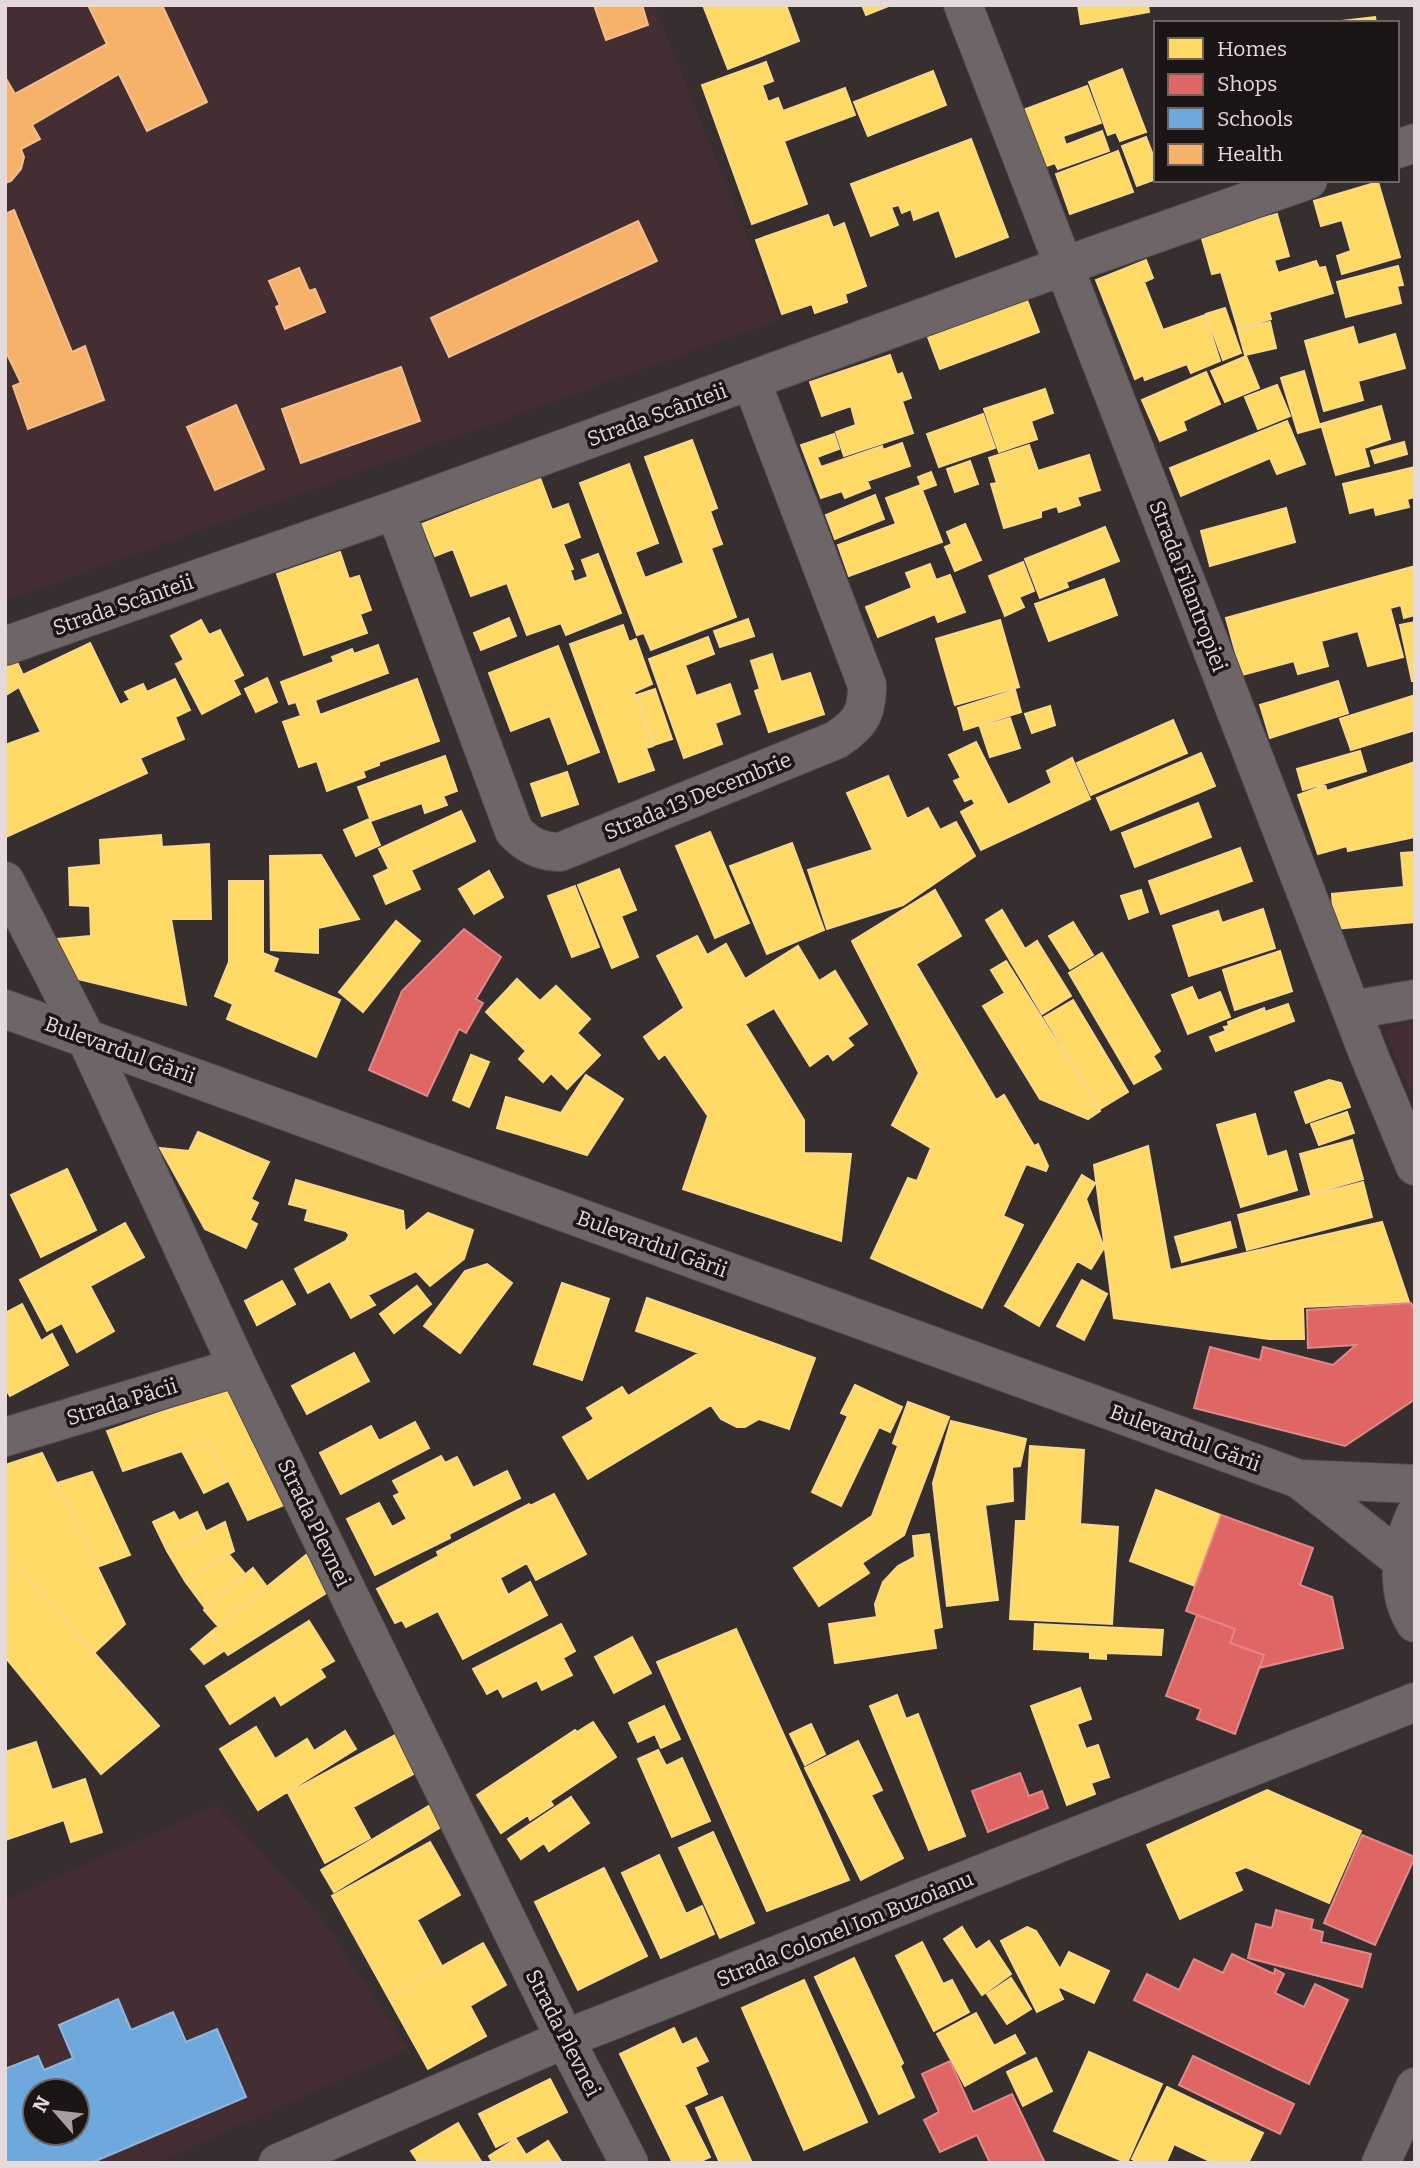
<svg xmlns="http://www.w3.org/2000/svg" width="1420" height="2168" font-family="Bitter,serif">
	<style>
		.built { fill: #442e33; fill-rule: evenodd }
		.homes { fill: #ffd966; stroke: #f7d989; stroke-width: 2 }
		.shops { fill: #e06666; stroke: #e28889; stroke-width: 2 }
		.schools { fill: #6fa8dc; stroke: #92b7dc; stroke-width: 2; fill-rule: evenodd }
		.health { fill: #f6b26b; stroke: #f1be8d; stroke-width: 2 }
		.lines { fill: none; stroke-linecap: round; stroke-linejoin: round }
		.minor-casing { stroke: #52494b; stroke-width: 40 }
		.tertiary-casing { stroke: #52494b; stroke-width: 40 }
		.secondary-casing { stroke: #52494b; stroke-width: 40 }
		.minor { stroke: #6d6567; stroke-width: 38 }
		.tertiary { stroke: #6d6567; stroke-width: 38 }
		.secondary { stroke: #6d6567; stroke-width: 38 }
		.labels { text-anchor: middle; stroke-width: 7; stroke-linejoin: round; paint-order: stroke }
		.street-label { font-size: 21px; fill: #e5d9db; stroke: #1c1516 }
	</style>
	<rect width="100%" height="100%" fill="#372e30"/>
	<path class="built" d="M5 5H654L780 319 5 601Z
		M1415 1021V1103L1385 1031Z
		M217 1805 319 1915 408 2049 156 2163H5V1901ZM35 2091H77V2133H35Z"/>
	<path class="homes" d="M703 5H786L799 41 728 69Z
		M862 5H891L866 15Z
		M1078 5H1148L1149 12 1081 24Z
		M1375 17 1376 23H1324Z
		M766 62 773 81 762 85 768 102 778 98 783 111 845 88 855 115 784 141 807 204 752 224 702 85Z
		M1122 69 1146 132 1120 141 1116 132 1108 135 1089 82Z
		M933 71 946 105 868 136 854 102Z
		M1087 86 1101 123 1063 136 1066 145 1102 131 1109 151 1058 169 1055 163 1044 167 1023 110Z
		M1146 137 1156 163V179L1137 186 1122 146Z
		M971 139 1008 237 956 257 939 210 914 220 911 209 902 213 899 205 891 207 898 225 871 236 851 184Z
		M1118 151 1133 192 1070 214 1056 174Z
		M1378 182 1400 257 1342 274 1337 256 1351 251 1342 220 1321 226 1314 201Z
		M1277 214 1289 256 1274 260 1278 273 1316 261 1319 268 1325 267 1333 293 1269 312 1271 319 1238 329 1221 272 1212 274 1201 235Z
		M828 215 833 228 844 223 866 286 845 294 847 302 815 313 812 304 782 314 756 240Z
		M1146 260 1153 278 1144 282 1163 330 1205 315 1220 361 1191 373 1187 364 1145 380 1143 375 1135 379 1096 280Z
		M1398 266 1403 285 1397 286 1401 303 1346 317 1337 282Z
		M1027 300 1039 332 940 369 928 337Z
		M1225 308 1241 353 1223 360 1206 314Z
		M1270 322 1276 348 1245 355 1238 330Z
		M1353 327 1358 345 1395 334 1405 368 1358 381 1363 400 1324 411 1305 341Z
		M890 355 897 375 902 373 911 398 902 401 913 433 844 456 836 432 856 425 851 406 822 416 810 382Z
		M1246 356 1259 388 1225 402 1211 371Z
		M1304 371 1320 427 1298 433 1281 378Z
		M1206 372 1220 404 1183 421 1186 430 1160 441 1142 400Z
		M1277 385 1290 416 1258 429 1245 397Z
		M1045 389 1053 413 1031 421 1037 439 999 452 984 409Z
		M1381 406 1390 439 1364 448 1369 466 1336 475 1321 424Z
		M983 414 995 448 939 467 927 434Z
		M1287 421 1305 464 1277 474 1270 458 1181 496 1170 468Z
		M834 434 839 449 817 457 821 467 882 446 883 450 902 443 910 466 867 481 870 488 845 498 842 491 821 498 801 445Z
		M692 440 717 508 710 511 722 544 711 548 736 617 651 650 644 633 637 635 580 483 629 464 658 543 635 552 645 578 684 563 645 457Z
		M1404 442 1407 454 1375 463 1371 451Z
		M1029 445 1038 471 1089 455 1100 490 1077 497 1080 505 1059 512 1057 506 1041 511V517L1004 528 991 484 997 483 989 458Z
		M970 461 978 484 955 492 947 469Z
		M1415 467V497L1407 499 1409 507 1376 515 1374 507 1350 513 1343 484Z
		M931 472 936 485 922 490 942 542 849 576 838 545 896 524 886 498 921 485 918 477Z
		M540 478 552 510 568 504 580 537 563 544 573 569 570 570 574 582 588 577 582 560 598 554 621 613 566 635 561 623 527 635 507 583 471 596 453 549 435 556 422 524Z
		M875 495 884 519 835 539 826 515Z
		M1286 508 1295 542 1210 566 1201 531Z
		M965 524 981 560 955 571 945 547 952 544 947 532Z
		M1105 527 1119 561 1066 582 1068 587 1040 598 1025 559Z
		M340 552 349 579 359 576 371 610 360 614 367 633 304 655 277 574Z
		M1023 562 1034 591 1019 597 1024 607 1005 616 989 576Z
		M930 564 936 580 950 575 965 612 938 622 935 614 878 637 866 607 912 588 906 573Z
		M1415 566V615L1404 618 1401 605 1390 608 1403 657 1368 666 1358 631 1321 641 1328 666 1298 674 1294 661 1242 675 1226 618Z
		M1104 579 1117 615 1049 641 1035 604Z
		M509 618 516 636 481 650 474 633Z
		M748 619 754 636 720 647 714 631Z
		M201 620 209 635 220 630 243 675 233 680 240 694 202 714 176 664 184 660 171 636Z
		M1000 620 1019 687 955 705 936 639Z
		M1415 622V681H1412L1400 625Z
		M623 625 629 642 636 639 652 684 634 692 653 746 646 748 654 770 619 782 570 644Z
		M708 637 714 654 685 665 696 696 730 684 740 714 715 723 722 744 684 758 649 659Z
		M90 643 120 705 130 700 125 692 143 684 147 692 175 679 190 710 175 717 184 739 140 758 147 773 6 837 5 745 41 732 19 687 6 695 5 667 17 662 23 675Z
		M378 645 388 673 315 700 320 715 417 679 439 741 379 762V765L363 771 365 777 327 791 317 761 299 767 283 722 301 716 296 702 289 704 281 682 334 662 332 657 352 649 354 654Z
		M558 646 599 752 568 764 550 716 511 731 489 673Z
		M772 654 781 682 810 673 824 714 769 732 755 691 760 689 751 661Z
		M267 678 277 702 256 712 245 689Z
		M1338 681 1348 713 1270 738 1260 705Z
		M655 689 672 739 654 745 637 695Z
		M1015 690 1021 712 964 730 958 708Z
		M1415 695V730L1351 750 1340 719Z
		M1050 706 1055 725 1032 733 1025 714Z
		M1010 718 1020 748 990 757 980 727Z
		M1173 720 1187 753 1091 795 1077 763Z
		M976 742 1008 805 1052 783 1047 771 1072 758 1090 799 981 850 961 812 975 804 972 798 965 801 954 781 961 778 949 755Z
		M1360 751 1366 771 1303 790 1297 769Z
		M1201 753 1215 786 1111 830 1097 798Z
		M445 756 457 791 443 796 447 805 425 813 422 803 371 821 358 787Z
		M1415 762V837L1348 851 1347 846 1318 854 1298 795 1325 785 1327 791Z
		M567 772 578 804 542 816 531 784Z
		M888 776 907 819 928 808 940 830 956 822 975 856 903 905 827 929 808 870 873 850 847 793Z
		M1198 803 1211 837 1135 867 1122 833Z
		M461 811 475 841 411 870 420 889 386 904 374 876 389 869 379 849Z
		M369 819 380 845 356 856 344 830Z
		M710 832 749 923 715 938 676 846Z
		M161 835 162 847 209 844 211 919H171L186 1005 65 976 58 939 91 936 90 906 70 905 69 868 101 865 100 840Z
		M792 843 824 930 767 954 730 866Z
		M1240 848 1252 881 1161 914 1149 881Z
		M1415 852V922L1334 929 1332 894 1404 887 1401 853Z
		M321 855 359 919 318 928V953L271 950 270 856Z
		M619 869 636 910 621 916 638 957 612 968 578 885Z
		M489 871 503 897 474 914 459 889Z
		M229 881H263V953L278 959 273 972 340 1000 316 1057 227 1019 233 1004 215 996 229 962Z
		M575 886 599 947 572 957 548 896Z
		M935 890 961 936 916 964 996 1100 1004 1095 1034 1146 1038 1144 1048 1166 1046 1171 1026 1164 1003 1216 1023 1225 982 1308 871 1258 908 1178 917 1181 931 1148 892 1125 919 1073 852 941Z
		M1141 890 1148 912 1129 919 1121 896Z
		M1263 909 1275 948 1189 976 1173 926 1218 911 1222 923Z
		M1002 910 1025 949 1037 941 1071 996 1042 1014 986 920Z
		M396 921 420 941 363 1012 339 992Z
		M1073 922 1093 955 1070 969 1049 936Z
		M697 936 707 955 726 944 745 979 798 946 819 981 835 971 867 1024 847 1038 853 1045 833 1060 828 1053 810 1066 774 1008 745 1024 804 1120V1153L851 1154 841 1241 683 1189 708 1116 665 1054 659 1059 644 1037 684 1008 657 956Z
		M1280 951 1292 991 1235 1010 1223 970Z
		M1102 953 1160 1051 1153 1056 1161 1069 1134 1084 1069 973Z
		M1006 961 1100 1111 1088 1119 1040 1099 983 1006 1005 993 991 970Z
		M517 979 540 1001 556 986 590 1019 577 1033 600 1055 567 1089 551 1073 543 1082 519 1059 526 1051 486 1012Z
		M1192 987 1198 1001 1220 992 1230 1017 1188 1034 1172 995Z
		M1073 1000 1128 1092 1100 1109 1044 1017Z
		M1288 1004 1294 1021 1216 1051 1210 1037 1226 1031 1224 1027 1229 1026 1228 1022 1264 1008 1265 1012Z
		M471 1055 489 1062 469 1107 453 1100Z
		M586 1075 623 1099 587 1155 497 1128 506 1097 561 1113Z
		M1329 1080 1341 1083 1350 1107 1306 1123 1295 1092Z
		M1347 1112 1354 1133 1319 1145 1311 1124Z
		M1255 1114 1267 1157 1286 1151 1297 1190 1241 1207 1217 1125Z
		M198 1132 269 1162 251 1199 258 1203 250 1220 257 1224 246 1248 205 1229 160 1148 189 1151Z
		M1352 1140 1363 1179 1311 1194 1300 1154Z
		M1148 1146 1170 1270 1382 1222 1409 1302 1303 1307 1304 1339H1269L1114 1318 1094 1165Z
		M67 1169 96 1230 41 1257 11 1195Z
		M1082 1175 1095 1183 1086 1199 1104 1248 1091 1269 1077 1261 1039 1326 1005 1306Z
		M296 1180 403 1211 405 1232 428 1213 473 1230 464 1259 430 1286 416 1271 368 1295 375 1305 351 1318 330 1281 308 1293 295 1269 346 1241 349 1235 346 1231 305 1220 308 1209 289 1204Z
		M1363 1182 1372 1217 1247 1250 1238 1215Z
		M1230 1222 1236 1247 1182 1262 1175 1237Z
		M125 1223 144 1257 90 1286 114 1331 77 1352 62 1323 47 1331 20 1280Z
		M487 1264 512 1283 460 1353 424 1326 465 1271Z
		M1082 1280 1107 1294 1084 1340 1057 1326Z
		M282 1281 295 1304 257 1325 245 1301Z
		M562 1283 609 1299 582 1380 534 1364Z
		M417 1286 431 1304 394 1333 380 1314Z
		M647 1298 815 1358 789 1429 759 1419 745 1427H737L721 1419 711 1405 588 1479 563 1437 594 1419 587 1408 622 1387 628 1396 699 1353 636 1331Z
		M22 1304 41 1341 52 1334 68 1365 10 1396 5 1388V1313Z
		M354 1353 369 1381 307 1414 292 1386Z
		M855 1385 902 1407 890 1432 879 1427 841 1506 812 1492 848 1416 841 1413Z
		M227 1389 284 1505 248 1520 208 1438 182 1451 123 1471 107 1431Z
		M908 1402 949 1417 904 1535 862 1563 869 1573 819 1606 794 1568 872 1516 898 1446 893 1443Z
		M951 1421 1026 1439 1020 1466 1012 1467 1013 1501 985 1505 998 1600 947 1606 933 1483Z
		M415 1422 429 1448 341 1494 320 1453 371 1426 379 1441Z
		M208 1438 228 1481 204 1493 182 1451Z
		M1030 1446 1084 1450 1080 1524 1118 1527 1112 1624 1010 1619 1016 1521H1026Z
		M42 1453 125 1624 94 1653 5 1552V1465Z
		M441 1456 445 1463 457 1457 473 1488 507 1471 520 1498 449 1534 450 1538 375 1575 347 1519 379 1503 392 1527 407 1519 394 1496 400 1493 393 1481Z
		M92 1472 130 1555 97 1567 57 1483Z
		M1156 1490 1221 1515 1195 1586 1130 1561Z
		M554 1494 586 1554 536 1580 527 1563 500 1578 508 1595 530 1582 547 1615 463 1659 438 1611 406 1627 402 1620 395 1623 377 1589 439 1556 437 1552 529 1504 530 1506Z
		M174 1512 179 1521 197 1512 206 1532 167 1551 153 1522Z
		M225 1522 234 1551 185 1581 167 1551Z
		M929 1534 942 1627 933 1629 936 1648 835 1663 829 1624 877 1617 875 1604 883 1582 898 1566 915 1557 913 1536Z
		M5 1552 159 1726 101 1774 5 1657Z
		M306 1555 328 1592 228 1655 210 1633Z
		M230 1556 245 1574 205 1608 185 1581Z
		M253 1568 267 1587 218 1626 204 1610 205 1608Z
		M309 1621 334 1661 320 1669 325 1677 281 1705 275 1695 230 1724 206 1686Z
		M561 1624 575 1651 563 1658 572 1675 542 1690 537 1680 503 1697 498 1688 487 1694 473 1669Z
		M1035 1624 1163 1630 1161 1655 1106 1653V1659L1090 1658V1652L1034 1649Z
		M736 1629 849 1880 767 1911 657 1662Z
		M210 1633 225 1650 204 1664 191 1649Z
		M632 1637 651 1673 614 1693 595 1657Z
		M1080 1688 1091 1719 1077 1724 1086 1749 1098 1745 1109 1777 1091 1783 1095 1794 1067 1805 1031 1706Z
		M897 1695 906 1719 918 1714 965 1836 929 1850 870 1706Z
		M664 1706 680 1739 661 1748 655 1734 638 1742 629 1723Z
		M593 1722 616 1757 550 1801 553 1805 530 1820 528 1815 501 1833 477 1795 575 1730 577 1732Z
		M811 1724 825 1754 805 1765 790 1734Z
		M256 1727 275 1759 307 1739 314 1751 345 1731 356 1749 258 1810 220 1749Z
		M397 1734 417 1772 353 1807 370 1838 325 1863 288 1793Z
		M858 1741 882 1790 871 1795 903 1858 861 1880 805 1768Z
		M36 1742 52 1790 85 1779 102 1832 71 1842 64 1820 5 1840V1752Z
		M658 1750 666 1766 682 1758 710 1821 672 1837 638 1759Z
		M1267 1790 1361 1831 1329 1903 1246 1867 1234 1872 1242 1890 1180 1919 1147 1845Z
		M571 1797 589 1823 549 1851 544 1843 521 1859 508 1839Z
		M434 1803 446 1824 334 1892 321 1870Z
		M713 1832 754 1923 720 1938 679 1848Z
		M430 1842 460 1895 417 1920 442 1966 388 1997 332 1896Z
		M659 1855 686 1914 702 1906 714 1934 661 1958 622 1873Z
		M604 1868 647 1956 578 1990 535 1902Z
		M962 1927 976 1950 989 1941 1011 1974 982 1995 944 1939Z
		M1027 1927 1036 1931 1060 1969 1069 1952 1109 1971 1094 2003 1060 1987 1058 1989 1063 1999 1037 2012 1001 1941Z
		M922 1942 943 1984 952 1980 969 2012 934 2031 896 1956Z
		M483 1943 506 1985 470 2006 486 2036 428 2069 388 1997Z
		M854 1958 903 2063 900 2066 914 2097 879 2114 815 1977Z
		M1011 1978 1031 2009 1007 2024 987 1994Z
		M804 1980 867 2122 804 2150 742 2008Z
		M976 2013 994 2046 1015 2035 1025 2053 965 2086 937 2034Z
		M674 2028 682 2045 696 2038 708 2061 695 2067 707 2094 684 2105 710 2157 697 2163H673L620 2054Z
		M1089 2052 1162 2084 1127 2163 1054 2131Z
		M1036 2058 1052 2091 1023 2106 1007 2072Z
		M550 2079 567 2112 496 2147 479 2114Z
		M1167 2087 1263 2133 1248 2163H1214L1174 2144 1166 2163H1140L1132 2159Z
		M722 2097 752 2163H720L696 2108Z
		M458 2123 482 2163H419L411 2151Z
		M516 2139 526 2155 548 2141 562 2163H493L489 2156Z"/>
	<path class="shops" d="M464 929 501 957 476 999 483 1003 466 1033 459 1029 427 1096 369 1070 402 991Z
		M1411 1303 1415 1312 1414 1400 1345 1446 1194 1408 1210 1347 1260 1360 1263 1347 1333 1365 1356 1345 1308 1348 1307 1310Z
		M1221 1515 1313 1548 1300 1585 1332 1597 1343 1648 1259 1668 1264 1655 1230 1643 1235 1629 1186 1611Z
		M1197 1615 1235 1629 1230 1643 1264 1655 1235 1734 1197 1719 1201 1709 1166 1696Z
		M1020 1773 1029 1796 1042 1791 1048 1808 988 1832 972 1791Z
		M1362 1835 1415 1857 1375 1945 1324 1923Z
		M1276 1910 1313 1920 1311 1929 1323 1932 1321 1942 1371 1954 1362 1987 1248 1958 1256 1924 1272 1928Z
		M1232 1954 1274 1974 1275 1969 1284 1974 1275 1993 1304 2007 1315 1984 1348 2000 1309 2084 1134 2000 1147 1974 1179 1990 1194 1959 1223 1973Z
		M1193 2056 1294 2104 1280 2134 1179 2085Z
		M950 2061 973 2112 1012 2094 1045 2163H990L977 2135 940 2152 924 2120 939 2112 922 2074Z"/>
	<path class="schools" d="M118 1999 131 2030 173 2012 186 2042 217 2029 246 2097 91 2163H5V2069L38 2056 44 2070 73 2058 59 2025ZM35 2091H77V2133H35Z"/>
	<path class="health" d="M88 5H162L207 102 147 131 119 74 32 125 40 139 21 149 24 157 21 169 11 181 5 183V77L15 94 107 44Z
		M594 5H642L648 25 606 40Z
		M14 210 72 352 85 346 104 400 28 429 13 386 21 383 5 350V214Z
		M638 221 657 261 449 357 431 318Z
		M299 268 309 291 315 289 325 312 285 329 276 307 280 305 269 281Z
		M401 367 420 421 301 463 282 409Z
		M236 405 264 469 215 490 187 427Z"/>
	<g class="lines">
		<g class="minor-casing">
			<path id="minor" d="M963 5 1368 1053 1415 1166
				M1397 149 1415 143
				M395 510 514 831C527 845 541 852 560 852L836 740C860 724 867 715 867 685L751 380
				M5 646 395 510 1064 266 1308 180
				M5 881 86 1038 238 1367 565 2039 629 2163
				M1352 1010 1415 999
				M5 1437 238 1367"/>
		</g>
		<g class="tertiary-casing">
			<path id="tertiary" d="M5 1009 1299 1479 1415 1484
				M1299 1479 1401 1560
				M278 2163 565 2039 1415 1702"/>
		</g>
		<g class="secondary-casing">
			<path id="secondary" d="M1415 1515C1400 1547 1395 1591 1415 1623
				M1381 2163 1415 2087"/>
		</g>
		<use href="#minor" class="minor"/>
		<use href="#tertiary" class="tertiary"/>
		<use href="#secondary" class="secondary"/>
	</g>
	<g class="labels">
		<g class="street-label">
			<text transform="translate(657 415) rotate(-20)" y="7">Strada Scânteii</text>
			<text transform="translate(1188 586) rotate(69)" y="7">Strada Filantropiei</text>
			<text transform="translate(123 605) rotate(-19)" y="7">Strada Scânteii</text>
			<text transform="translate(698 796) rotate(-22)" y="7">Strada 13 Decembrie</text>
			<text transform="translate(120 1050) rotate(20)" y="7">Bulevardul Gării</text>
			<text transform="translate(652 1244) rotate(20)" y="7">Bulevardul Gării</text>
			<text transform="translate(122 1402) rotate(-17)" y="7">Strada Păcii</text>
			<text transform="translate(1185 1438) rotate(20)" y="7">Bulevardul Gării</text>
			<text transform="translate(314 1523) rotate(64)" y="7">Strada Plevnei</text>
			<text transform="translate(845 1929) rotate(-22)" y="7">Strada Colonel Ion Buzoianu</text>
			<text transform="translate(563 2033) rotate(63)" y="7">Strada Plevnei</text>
		</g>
	</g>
	<rect width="1420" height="2168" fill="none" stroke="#e5d9db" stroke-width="14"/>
	<rect x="1154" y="21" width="245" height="161" fill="#1c1516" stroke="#6c6365" stroke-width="2"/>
	<rect x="1168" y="38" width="35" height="21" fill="#ffd966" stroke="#6c6365" stroke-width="2"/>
	<text x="1217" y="56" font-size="21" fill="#e5d9db">Homes</text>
	<rect x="1168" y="74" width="35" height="21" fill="#e06666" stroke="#6c6365" stroke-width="2"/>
	<text x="1217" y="91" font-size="21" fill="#e5d9db">Shops</text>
	<rect x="1168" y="108" width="35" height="21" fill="#6fa8dc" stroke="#6c6365" stroke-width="2"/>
	<text x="1217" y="126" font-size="21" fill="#e5d9db">Schools</text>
	<rect x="1168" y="144" width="35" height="21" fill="#f6b26b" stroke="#6c6365" stroke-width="2"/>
	<text x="1217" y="161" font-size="21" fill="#e5d9db">Health</text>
	<g transform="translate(56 2112) rotate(298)"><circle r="33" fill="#1c1516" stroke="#6c6365" stroke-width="2"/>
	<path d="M0-5L12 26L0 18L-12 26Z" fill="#a89d9f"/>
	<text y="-10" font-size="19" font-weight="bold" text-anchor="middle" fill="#e5d9db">N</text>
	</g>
</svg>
